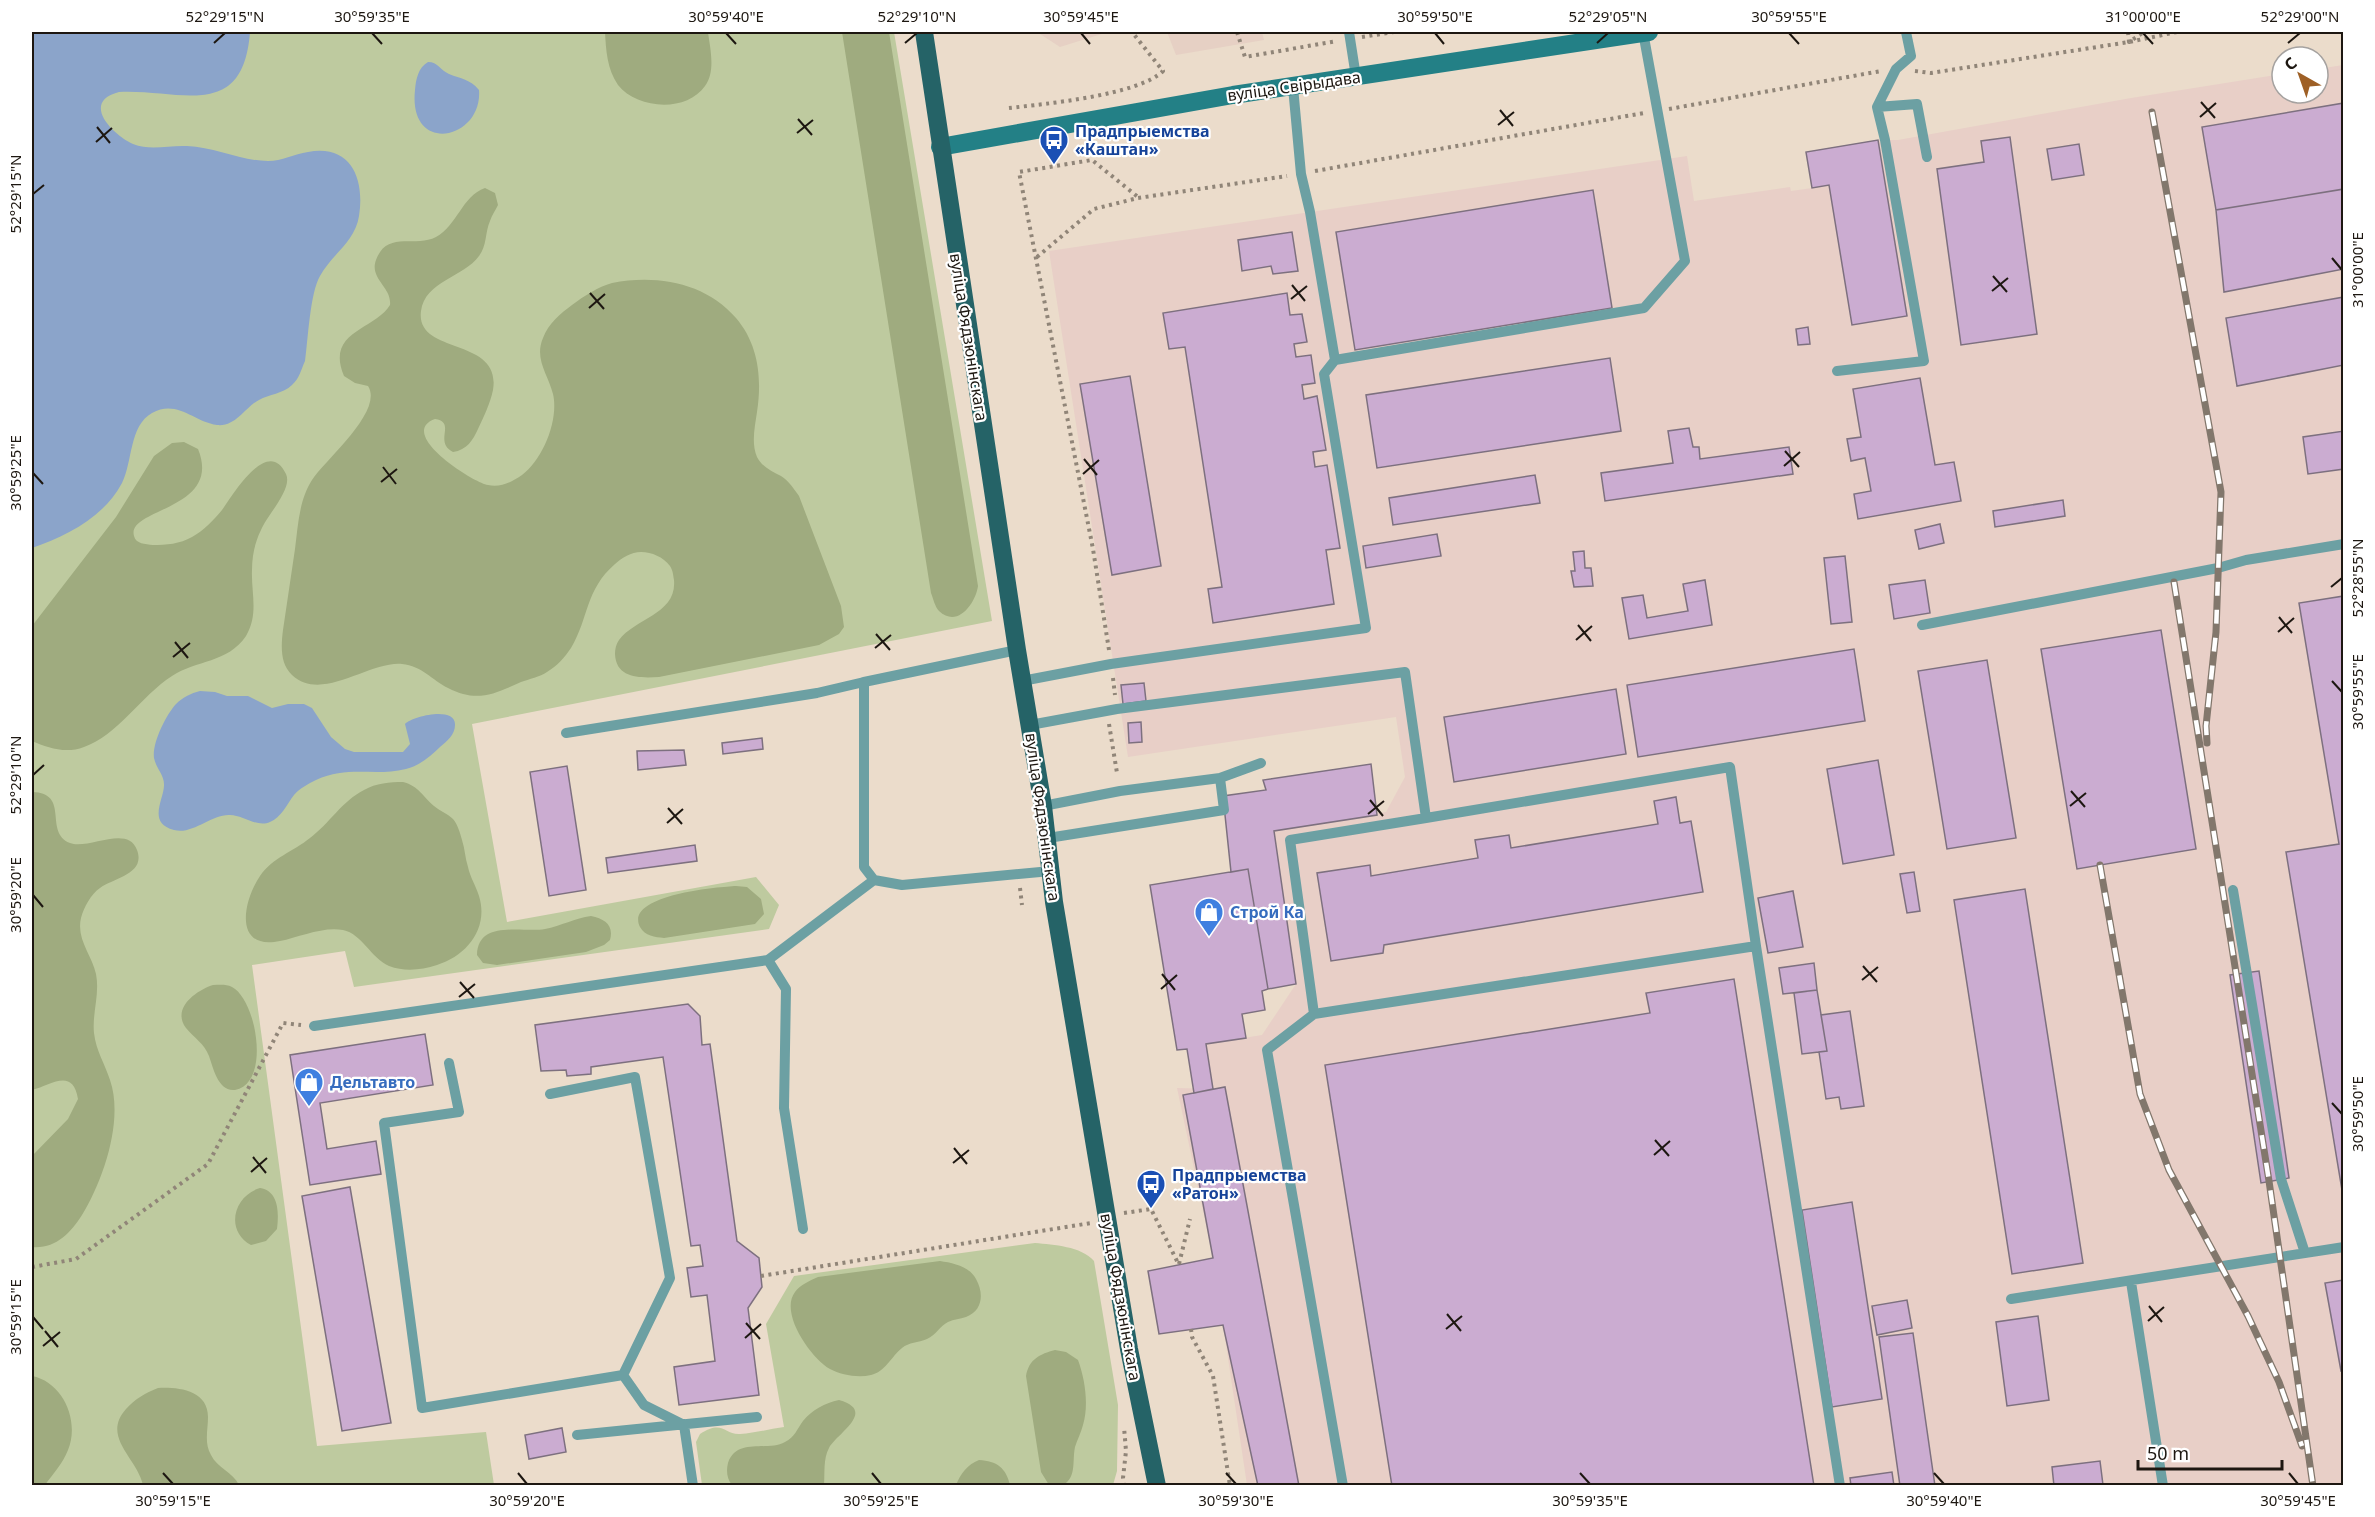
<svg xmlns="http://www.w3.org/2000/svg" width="2375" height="1517" font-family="'Noto Sans',sans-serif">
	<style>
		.commercial { fill: #e6d0c4 }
		.industrial { fill: #e8cfc7 }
		.green { fill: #beca9f }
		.forest { fill: #9fab7f }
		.water { fill: #8ba4ca }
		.building { fill: #cbacd1; stroke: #7d707f; stroke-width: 1.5 }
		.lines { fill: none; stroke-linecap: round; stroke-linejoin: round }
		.path { stroke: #908578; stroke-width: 4; stroke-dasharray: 3 4.5; stroke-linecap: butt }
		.lane { stroke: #6ca0a3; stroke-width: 10 }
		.secondary { stroke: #238086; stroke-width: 18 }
		.primary { stroke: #256367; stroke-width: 18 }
		.rail-casing { stroke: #82776c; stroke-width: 7 }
		.rail { stroke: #fff; stroke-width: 4.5; stroke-dasharray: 14; stroke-linecap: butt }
		.ticks { fill: none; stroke: #1d1711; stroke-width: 2 }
		.labels { text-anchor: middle; stroke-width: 4.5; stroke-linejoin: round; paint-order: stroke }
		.street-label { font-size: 16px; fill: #1d1711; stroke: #fff }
		.transit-label { font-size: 16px; font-weight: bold; fill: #164399; stroke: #fff; text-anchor: start }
		.shop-label { font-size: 16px; font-weight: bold; fill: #366cbe; stroke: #fff; text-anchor: start }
		.neatline { fill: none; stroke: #1d1711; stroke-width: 2 }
		.ticks-label { font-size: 15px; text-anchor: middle; fill: #1d1711 }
	</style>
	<rect width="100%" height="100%" fill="#ebdccb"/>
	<path class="commercial" d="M1037 32H1108L1060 47Z
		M1167 32H1262L1264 40 1176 55Z"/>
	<path class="industrial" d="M2343 65V1485H1247L1223 1325 1159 1334 1148 1271 1213 1258 1177 1088 1213 1089 1206 1044 1262 1035 1296 984 1274 831 1386 812 1405 777 1396 717 1128 757 1049 251 1687 156 1694 201 1790 187 1791 191 1812 188 1806 152 1878 140H1898L2131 98 2282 74V93H2318V69Z"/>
	<path class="green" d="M32 32H894L992 621 472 724 507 922 756 877 779 905 769 929 354 987 345 951 252 965 317 1446 486 1432 494 1485H32Z
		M1035 1243C1054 1245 1081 1246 1094 1261L1118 1405 1117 1471 1113 1485H702L696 1442 700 1434C723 1419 724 1435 740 1434 755 1433 769 1429 784 1427L766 1324 794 1276Z"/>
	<path class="forest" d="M605 32H708C710 48 716 71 705 86 686 113 637 109 618 85 607 69 606 50 605 32Z
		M842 32H889L978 586C976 602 958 629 939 611 935 607 933 598 931 593Z
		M485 188 495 193 498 205C495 211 492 215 490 221 485 232 487 246 479 256 464 277 425 281 421 311 415 356 502 336 493 390 490 404 484 416 478 429 473 440 467 450 453 452 433 442 457 422 435 419 396 433 472 482 488 485 500 488 512 482 522 475 543 459 559 420 553 394 548 374 534 359 543 338 548 324 561 313 572 305 584 296 598 287 612 283 657 274 706 283 736 318 759 345 762 379 757 412 755 426 751 443 757 457 762 467 772 471 781 476 789 481 794 489 799 496L841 606 844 627 839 634 819 645 659 677C641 678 616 679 615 654 615 649 616 644 619 640 635 618 677 614 674 580 673 574 673 571 670 566 663 557 652 552 641 552 631 552 622 558 615 564 585 590 589 618 571 648 565 657 557 666 547 672 540 677 529 679 521 682 494 694 477 703 448 688 432 680 422 666 402 664 369 661 322 703 292 675 280 664 281 646 283 630 287 603 291 576 295 549 298 526 299 500 312 480 326 459 384 411 368 386L355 383 344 376C325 331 375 330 390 305 392 287 369 279 376 260 387 230 415 248 436 237 457 226 462 196 485 188Z
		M184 442 198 449C223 510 126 508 134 536 136 544 145 544 153 545 166 545 180 544 192 537 203 531 214 520 222 510 232 496 268 435 286 474 293 489 267 515 261 530 255 542 252 556 252 570 251 593 259 614 246 636 228 663 196 660 172 676 142 695 117 736 84 747 66 754 48 748 32 741V626L116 517 154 456 172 443Z
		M403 782C419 786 423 797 434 806 440 811 448 814 453 819 458 825 460 833 462 840 465 849 465 858 468 867 470 877 476 886 479 896 489 928 467 956 437 965 421 970 405 972 389 966 371 958 362 934 343 930 324 926 299 937 280 941 233 951 243 901 260 876 272 858 294 851 310 838 329 824 342 801 364 790 376 783 390 782 403 782Z
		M32 792C71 793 43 832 70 843 88 850 128 824 137 850 146 874 114 878 100 888 91 894 84 907 81 918 76 939 92 955 96 974 100 994 92 1013 94 1033 96 1051 105 1064 110 1080 124 1120 103 1181 82 1215 70 1234 55 1249 32 1247V1156L68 1119 78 1099C73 1067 51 1085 32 1090Z
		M736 886 747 887 761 899 764 914 755 924 664 938C655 937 645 936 640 927 624 895 717 887 736 886Z
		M591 916C605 919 614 925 610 940L604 945 586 952 497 965 483 963 477 955C478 919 523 933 545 929 561 926 575 918 591 916Z
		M213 985C220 985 226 984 232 987 257 1000 271 1084 235 1090 218 1092 213 1067 209 1056 204 1043 194 1038 186 1028 171 1008 197 990 213 985Z
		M260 1188C279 1191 279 1213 277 1229L266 1241 251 1245C225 1231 233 1196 260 1188Z
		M940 1261C953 1263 969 1266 976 1279 984 1293 983 1311 966 1317 960 1319 954 1319 948 1322 940 1326 936 1335 927 1339 918 1343 909 1342 902 1348 891 1357 885 1372 871 1375 858 1378 841 1375 830 1369 811 1358 779 1313 795 1292 800 1285 809 1281 818 1277Z
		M1055 1350 1066 1352 1078 1360C1085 1379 1089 1405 1083 1425 1081 1433 1077 1440 1075 1447 1072 1461 1077 1477 1063 1485H1049L1041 1472 1026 1376C1029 1359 1040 1354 1055 1350Z
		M32 1376C63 1382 80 1421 68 1450 63 1463 53 1474 45 1485H32Z
		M158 1388C178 1387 208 1390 208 1417 208 1430 204 1443 211 1455 217 1468 233 1472 239 1485H143C137 1458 101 1437 126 1409 135 1399 145 1393 158 1388Z
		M839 1400C878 1411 836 1434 829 1448 823 1459 825 1473 824 1485H732C727 1479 726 1471 728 1463 737 1437 767 1452 785 1442 795 1437 797 1429 803 1421 812 1410 825 1403 839 1400Z
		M979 1460C997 1461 1006 1468 1010 1485H956C961 1473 967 1465 979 1460Z"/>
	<path class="water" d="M32 32H250C243 122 181 89 119 92 80 102 113 135 133 144 151 151 169 145 187 146 215 147 241 161 268 161 282 161 294 154 308 152 351 144 365 179 359 216 355 242 332 254 320 276 310 293 308 340 305 361 301 370 299 379 292 385 283 394 269 394 259 400 244 408 236 427 217 425 194 422 177 399 152 413 129 426 133 461 122 483 104 517 67 536 32 548Z
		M428 62C438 62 440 70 449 74 461 79 470 79 479 90 483 140 408 156 415 90 416 79 418 68 428 62Z
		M200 691 215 692 227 696H248L272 708 288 704H304L312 708 331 737 345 749 354 752H403L410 744 405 724C413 716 456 706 455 725 455 735 447 741 440 747 431 756 419 766 406 769 374 777 349 765 316 780 308 784 300 788 294 795 287 804 281 818 270 822 257 828 243 815 230 815 211 814 193 835 174 830 146 823 165 798 164 784 164 775 156 768 154 758 152 743 166 715 176 704 182 698 191 693 200 691Z"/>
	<path class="building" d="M2344 103V189L2216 210 2202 127Z
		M2010 137 2037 334 1961 345 1937 169 1984 162 1981 141Z
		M1878 140 1907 316 1852 325 1829 185 1812 188 1806 152Z
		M2079 144 2084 175 2052 180 2047 149Z
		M2344 189V269L2224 292 2216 210Z
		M1593 190 1612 308 1355 350 1336 232Z
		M1292 232 1298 271 1273 274 1271 266 1242 271 1238 240Z
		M1287 293 1290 315 1302 314 1307 342 1294 344 1296 357 1311 355 1315 383 1302 385 1304 399 1317 396 1326 450 1313 452 1315 467 1327 465 1340 548 1326 550 1334 604 1213 623 1208 589 1222 587 1185 347 1169 349 1163 313Z
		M2344 297V365L2237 386 2226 318Z
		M1808 327 1810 344 1798 345 1796 329Z
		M1610 358 1621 431 1377 468 1366 395Z
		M1130 376 1161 566 1112 575 1080 384Z
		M1920 378 1935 465 1954 462 1961 501 1858 519 1854 494 1871 491 1865 458 1851 461 1847 439 1861 437 1853 389Z
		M1689 428 1693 447H1699L1700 459 1789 447 1793 474 1605 501 1601 473 1673 463 1668 431Z
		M2344 431V469L2308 474 2303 437Z
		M1535 475 1540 503 1393 525 1389 498Z
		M2063 500 2065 516 1995 527 1993 511Z
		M1940 524 1944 543 1919 549 1915 530Z
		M1437 534 1441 556 1366 568 1363 546Z
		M1584 551 1585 568H1591L1593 586 1574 587 1571 571H1575L1573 552Z
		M1845 556 1852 622 1831 624 1824 558Z
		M1705 580 1712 625 1629 639 1622 598 1643 595 1647 618 1688 611 1683 584Z
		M1925 580 1930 613 1894 619 1889 585Z
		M2344 596V1189L2342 1190 2286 852 2339 844 2299 603Z
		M2161 630 2196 849 2077 869 2041 649Z
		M1854 649 1865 721 1638 757 1627 685Z
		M1987 660 2016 838 1947 849 1918 671Z
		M1144 683 1146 701 1123 704 1121 685Z
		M1616 689 1626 754 1454 782 1444 717Z
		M1141 722 1142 742 1129 743 1128 723Z
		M762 738 763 749 723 754 722 743Z
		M684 750 686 765 638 770 637 751Z
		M1878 760 1894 855 1843 864 1827 769Z
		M1371 764 1377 815 1274 831 1296 984 1268 989 1248 869 1231 872 1223 796 1266 790 1263 780Z
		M567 766 586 890 549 896 530 772Z
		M1676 797 1680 823 1691 821 1703 892 1384 945 1383 953 1331 961 1317 873 1370 865 1371 876 1478 858 1475 840 1509 835 1511 848 1658 824 1654 801Z
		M695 845 697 861 608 873 606 858Z
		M1248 869 1268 989 1262 991 1265 1010 1242 1014 1246 1038 1206 1044 1213 1089 1194 1093 1187 1049 1177 1050 1150 885Z
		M1914 872 1920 911 1907 913 1900 874Z
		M2025 889 2083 1263 2012 1274 1954 900Z
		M1793 891 1803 947 1768 953 1758 898Z
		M1814 963 1817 990 1783 994 1779 968Z
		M2259 971 2289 1178 2261 1183 2230 975Z
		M1734 979 1814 1486H1392L1325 1065 1650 1013 1646 993Z
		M1817 990 1827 1051 1802 1054 1794 993Z
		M688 1004 700 1016 702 1045 710 1044 737 1241 759 1258 762 1287 748 1308 759 1395 679 1405 674 1367 715 1361 707 1295 691 1297 687 1268 703 1266 700 1245 691 1246 663 1057 591 1067V1074L567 1076 566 1070 541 1071 535 1025Z
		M1850 1011 1864 1106 1841 1109 1839 1097 1826 1099 1819 1052 1827 1051 1821 1015Z
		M425 1034 433 1085 320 1103 327 1149 376 1141 381 1174 310 1185 290 1055Z
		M1225 1087 1299 1486H1258L1223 1325 1159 1334 1148 1271 1213 1258 1183 1095Z
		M350 1187 391 1423 342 1431 302 1196Z
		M1852 1202 1882 1399 1832 1407 1802 1210Z
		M2344 1280V1370L2341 1371 2325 1283Z
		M1907 1300 1912 1328 1877 1335 1872 1306Z
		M2038 1316 2049 1400 2007 1406 1996 1322Z
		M1913 1333 1935 1486H1900L1879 1337Z
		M562 1428 566 1452 529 1459 525 1435Z
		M2100 1461 2103 1485 2054 1486 2052 1467Z
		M1892 1472 1894 1486H1851L1850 1478Z"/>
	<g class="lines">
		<path class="path" d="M1237 32 1245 57 1337 41
			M2128 32 2129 42 2144 32
			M1362 37 1394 32
			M1915 71 1931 73 2129 42 2177 32
			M1009 108C1045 104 1139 95 1163 71L1132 32
			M1669 109 1881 71
			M1049 144 1054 166
			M1315 171 1644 113
			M1037 257 1094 209 1138 198 1287 176
			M1109 650 1093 549 1019 172 1092 160 1138 197
			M1113 678 1115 695
			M1109 724 1117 773
			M1020 888 1022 905
			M1124 1213 1151 1209 1179 1265
			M1179 1264 1190 1219
			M32 1267 76 1259 208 1164 283 1023 301 1025
			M761 1276 1091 1223
			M1191 1329 1192 1337 1213 1376 1230 1486
			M1124 1486 1123 1478 1126 1451 1124 1427"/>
		<path class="lane" d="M1349 32 1356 77
			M1877 107 1917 104 1927 157
			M1335 360 1644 308 1685 261 1643 32
			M1837 371 1924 361 1885 140 1877 107 1896 69 1911 56 1906 32
			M1922 625 2218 568 2246 560 2344 544
			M1017 650 864 682V867L874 880 902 885 1051 871
			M1022 681 1111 664 1366 628 1324 374 1335 360 1310 212 1301 174 1293 87
			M1030 725 1117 709 1405 672 1426 818 1290 840 1314 1014
			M566 733 817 693 864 682
			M1043 806 1120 791 1220 778
			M1426 818 1730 767 1756 946
			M1048 838 1224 810 1220 778 1261 763
			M2233 890 2281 1179 2305 1253
			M768 960 786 989 784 1108 803 1229
			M314 1026 768 960 874 880
			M449 1063 459 1112 384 1123 422 1408 623 1375
			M550 1094 635 1077 670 1278 623 1375 644 1405 684 1425 693 1486
			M2131 1282 2163 1486
			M2011 1299 2344 1247
			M577 1435 757 1417
			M1343 1486 1267 1050 1314 1014 1756 946 1840 1486"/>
		<path class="secondary" d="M940 147 1233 95 1649 32"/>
		<path class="primary" d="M924 32 1017 650 1043 806 1054 902 1129 1349 1157 1486"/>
		<g class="rail-casing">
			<path id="rail" d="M2152 112 2221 492 2216 632 2206 726 2207 743
				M2174 582 2269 1181 2313 1486
				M2100 865 2140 1094 2169 1170 2248 1316 2279 1382 2302 1446"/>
		</g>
		<use href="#rail" class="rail"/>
	</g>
	<path class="ticks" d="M372 33 382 44M726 33 736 44M1081 33 1090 44M1435 33 1444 44M1789 33 1799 44M2143 33 2153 44M214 43 225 33M905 43 917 33M1597 43 1608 33M2288 43 2300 33M2201 102 2215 118M1500 110 1513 126M2200 117 2216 103M798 119 812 135M1498 125 1514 112M97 127 110 143M797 133 813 120M96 142 112 128M33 194 44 185M2332 258 2342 270M1993 276 2007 292M1292 285 1305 301M1992 291 2008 278M590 293 604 309M1291 299 1307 286M589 308 605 294M1785 451 1799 467M1084 459 1097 475M1784 466 1800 452M383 467 396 484M33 473 43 484M1083 474 1099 460M381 482 397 469M2331 587 2342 578M2279 617 2292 633M1578 625 1591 641M2278 632 2294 618M876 634 890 650M1576 640 1592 626M175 642 188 658M875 648 891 635M173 657 190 643M2332 681 2342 692M33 775 44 765M2071 791 2085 807M1370 800 1383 816M2070 806 2086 793M668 808 682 824M1368 814 1384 801M667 823 683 809M33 895 43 907M1863 966 1877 982M1162 974 1175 990M1862 980 1878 967M460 982 474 998M1161 989 1177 975M459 997 475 984M2332 1103 2342 1114M1655 1140 1669 1156M954 1148 967 1164M1654 1155 1670 1141M253 1157 266 1173M953 1163 969 1150M251 1172 267 1158M2149 1306 2162 1322M1447 1314 1461 1331M33 1317 43 1329M2148 1321 2164 1307M746 1323 760 1339M1446 1329 1462 1316M45 1331 58 1347M745 1338 761 1324M43 1346 60 1332M163 1473 173 1484M518 1473 527 1484M872 1473 881 1484M1226 1473 1236 1484M1580 1473 1590 1484M1934 1473 1944 1484M2289 1473 2298 1484"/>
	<defs>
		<g id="bus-pin" transform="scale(1.5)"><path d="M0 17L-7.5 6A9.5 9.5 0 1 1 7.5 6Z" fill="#1a4fb4" stroke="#fff"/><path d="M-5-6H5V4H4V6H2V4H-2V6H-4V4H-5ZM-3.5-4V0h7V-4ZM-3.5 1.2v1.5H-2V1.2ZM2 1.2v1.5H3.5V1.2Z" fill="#fff"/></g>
		<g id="shop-pin" transform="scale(1.5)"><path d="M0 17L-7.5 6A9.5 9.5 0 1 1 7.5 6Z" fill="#3f7fe0" stroke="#fff"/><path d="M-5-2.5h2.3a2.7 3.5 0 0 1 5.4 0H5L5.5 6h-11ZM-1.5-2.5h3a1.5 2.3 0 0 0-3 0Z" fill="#fff"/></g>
	</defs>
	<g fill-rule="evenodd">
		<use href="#bus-pin" x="1054" y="140"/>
		<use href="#shop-pin" x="1209" y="912"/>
		<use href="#shop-pin" x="309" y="1082"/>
		<use href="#bus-pin" x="1151" y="1184"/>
	</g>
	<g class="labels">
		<g class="street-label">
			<text transform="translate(1294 86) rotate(-8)" y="6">вуліца Свірыдава</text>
			<text transform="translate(969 337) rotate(81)" y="6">вуліца Фядзюнінскага</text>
			<text transform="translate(1043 817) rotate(82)" y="6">вуліца Фядзюнінскага</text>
			<text transform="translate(1121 1297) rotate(80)" y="6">вуліца Фядзюнінскага</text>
		</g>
		<g class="transit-label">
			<text x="1075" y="137">Прадпрыемства<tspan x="1075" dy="18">«Каштан»</tspan></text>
			<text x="1172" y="1181">Прадпрыемства<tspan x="1172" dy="18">«Ратон»</tspan></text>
		</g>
		<g class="shop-label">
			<text x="1230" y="918">Строй Ка</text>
			<text x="330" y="1088">Дельтавто</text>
		</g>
	</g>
	<rect width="2375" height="1517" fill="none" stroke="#ffffff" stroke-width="66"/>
	<g transform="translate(2300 75) rotate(320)"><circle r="28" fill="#ffffff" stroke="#a5a2a0" stroke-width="1.5"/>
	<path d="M0-4.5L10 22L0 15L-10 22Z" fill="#9e6026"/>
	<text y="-9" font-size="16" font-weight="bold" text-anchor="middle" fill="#1d1711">С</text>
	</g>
	<path d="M2138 1460v9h144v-9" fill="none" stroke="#1d1711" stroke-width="3"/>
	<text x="2147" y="1460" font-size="18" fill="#1d1711" stroke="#ffffff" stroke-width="4.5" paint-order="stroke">50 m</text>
	<rect x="33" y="33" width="2309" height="1451" class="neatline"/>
	<g class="ticks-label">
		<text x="225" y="22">52°29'15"N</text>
		<text x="372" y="22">30°59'35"E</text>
		<text x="726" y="22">30°59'40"E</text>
		<text x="917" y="22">52°29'10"N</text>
		<text x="1081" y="22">30°59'45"E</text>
		<text x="1435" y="22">30°59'50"E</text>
		<text x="1608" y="22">52°29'05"N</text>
		<text x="1789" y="22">30°59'55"E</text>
		<text x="2143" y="22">31°00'00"E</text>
		<text x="2300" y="22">52°29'00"N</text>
		<text transform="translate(16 194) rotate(-90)" y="5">52°29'15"N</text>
		<text transform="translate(2358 270) rotate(-90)" y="5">31°00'00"E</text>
		<text transform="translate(16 473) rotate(-90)" y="5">30°59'25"E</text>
		<text transform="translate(2358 578) rotate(-90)" y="5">52°28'55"N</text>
		<text transform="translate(2358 692) rotate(-90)" y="5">30°59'55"E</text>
		<text transform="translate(16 775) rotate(-90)" y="5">52°29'10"N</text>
		<text transform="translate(16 895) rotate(-90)" y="5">30°59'20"E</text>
		<text transform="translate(2358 1114) rotate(-90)" y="5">30°59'50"E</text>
		<text transform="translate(16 1317) rotate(-90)" y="5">30°59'15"E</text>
		<text x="173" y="1506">30°59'15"E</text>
		<text x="527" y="1506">30°59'20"E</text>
		<text x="881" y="1506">30°59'25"E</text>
		<text x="1236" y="1506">30°59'30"E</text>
		<text x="1590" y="1506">30°59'35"E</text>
		<text x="1944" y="1506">30°59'40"E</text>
		<text x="2298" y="1506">30°59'45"E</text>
	</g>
</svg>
